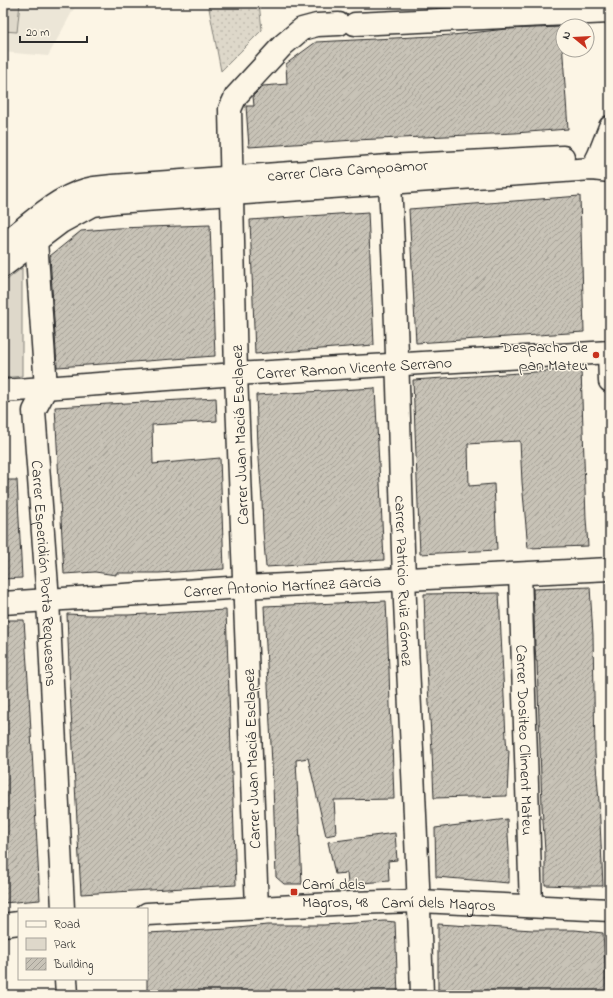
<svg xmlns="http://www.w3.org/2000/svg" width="613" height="998" font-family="'Indie Flower',sans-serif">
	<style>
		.built { fill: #ece6d7 }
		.green { fill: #ded8ca; stroke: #84827a }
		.garden { fill: url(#garden-dots); stroke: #84827a }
		.building { fill: url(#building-hatch); stroke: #2b2b2b }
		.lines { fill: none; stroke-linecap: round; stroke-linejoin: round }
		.minor-casing { stroke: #2b2b2b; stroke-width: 25 }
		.minor { stroke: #fcf5e5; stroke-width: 22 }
		.poi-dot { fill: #c8321e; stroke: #fcf5e5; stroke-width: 1.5 }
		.labels { text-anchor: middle; stroke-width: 3; stroke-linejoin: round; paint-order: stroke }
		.street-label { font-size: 16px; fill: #2b2b2b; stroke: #fcf5e5 }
		.poi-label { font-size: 16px; fill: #2b2b2b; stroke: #fcf5e5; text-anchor: end }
	</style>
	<defs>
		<pattern id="garden-dots" width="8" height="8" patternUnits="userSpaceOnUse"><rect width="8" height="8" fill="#ded8ca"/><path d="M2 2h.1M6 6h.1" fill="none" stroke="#bfbaae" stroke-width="1.8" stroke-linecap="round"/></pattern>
		<pattern id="building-hatch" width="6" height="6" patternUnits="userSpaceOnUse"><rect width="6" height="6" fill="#c8c3b7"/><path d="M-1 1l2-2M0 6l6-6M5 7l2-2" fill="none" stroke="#a39f95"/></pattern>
	</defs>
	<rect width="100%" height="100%" fill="#fcf5e5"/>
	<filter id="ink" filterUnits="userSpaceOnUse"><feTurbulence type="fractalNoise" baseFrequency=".025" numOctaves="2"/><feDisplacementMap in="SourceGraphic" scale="8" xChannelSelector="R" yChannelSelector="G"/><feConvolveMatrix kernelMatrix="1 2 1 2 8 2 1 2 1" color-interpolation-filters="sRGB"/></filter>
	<g filter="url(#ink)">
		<path class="built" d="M3 3H77L48 56 3 52Z"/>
		<path class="green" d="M3 3H20L17 32 3 31Z
			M22 268V376L3 378V283Z"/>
		<path class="garden" d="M208 3H259L262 30 221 71Z"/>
		<path class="building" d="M561 27 568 129 515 133 355 140 249 147 246 106H254L253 96 263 86 287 84 286 64 316 42 453 35 506 29Z
			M580 196 584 332 416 343 409 209Z
			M368 212 374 345 255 354 250 220Z
			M210 225 215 356 133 362 57 367 50 256 81 231 117 228Z
			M581 369 586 519 588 546 528 548 522 482 520 441 500 442 468 444 469 486 494 484 497 550 420 554 413 380Z
			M375 388 384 560 266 567 263 531 262 500 258 445 256 395Z
			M216 398 217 421 152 425 153 464 220 458 224 569 159 573H116V575L95 572 64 574 55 407Z
			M3 480H17L22 578 3 579Z
			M590 587 593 635 595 753 599 801 603 886H573L545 885V851L542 806 537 661H536L535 646 533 589Z
			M499 593 506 738 507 750H509L507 796 434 798 432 752 426 654 424 594Z
			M386 601 389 669 390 706 392 742 394 799 334 800 336 834 326 836 308 758 296 760 302 884H284L276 877 273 784 264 606Z
			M226 610 236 885 81 894 70 692 67 614 89 615H128Z
			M3 620H24L29 695 40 900 3 903Z
			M507 819 509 851V883L436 877 435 828Z
			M395 833 397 860 388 861 389 881 348 884 347 873 335 874 328 842Z
			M385 921 395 922 398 995H147V933L228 929 267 925H324Z
			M438 924 533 930H575L603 933 607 995H438Z"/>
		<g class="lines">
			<g class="minor-casing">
				<g id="minor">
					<path d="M355 24 610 12"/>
					<path id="s1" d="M389 166C397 303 399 441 404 579 410 717 418 856 422 995"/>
					<path d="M592 169 599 155 610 127"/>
					<path id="s2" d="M36 240 46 388 34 411 48 600 63 909"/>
					<path id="s3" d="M3 245C27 226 56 198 85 190 94 187 104 187 113 186L389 166 563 157"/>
					<path d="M3 266 61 222 92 205 115 202 592 169 610 171"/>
					<path d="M609 352 610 381"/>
					<path id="s4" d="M3 391 236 374 610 352"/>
					<path id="s5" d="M520 574 531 906"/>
					<path id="s6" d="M3 603 244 587 610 569"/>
					<path d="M257 908 236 374 230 109 236 96 283 45 302 29 317 25 339 24"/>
					<path id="s7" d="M147 914 352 903 419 901 610 910"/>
					<path d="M3 925 19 923"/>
					<path d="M66 979 67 995"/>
				</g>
			</g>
			<use href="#minor" class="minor"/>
		</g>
	</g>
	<g class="poi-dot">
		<circle cx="596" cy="355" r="4"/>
		<rect x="290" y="888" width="8" height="8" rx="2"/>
	</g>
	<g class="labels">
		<g class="street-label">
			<text dy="6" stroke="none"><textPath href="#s3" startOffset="363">carrer Clara Campoamor</textPath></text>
			<text dy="6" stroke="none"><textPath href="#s4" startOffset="352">Carrer Ramon Vicente Serrano</textPath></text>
			<text transform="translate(239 435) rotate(-92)" y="6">Carrer Juan Maciá Esclapez</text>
			<text dy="6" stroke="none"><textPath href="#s2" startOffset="337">Carrer Esperidión Porta Requesens</textPath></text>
			<text dy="6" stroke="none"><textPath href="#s1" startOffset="415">carrer Patricio Ruiz Gómez</textPath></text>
			<text dy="6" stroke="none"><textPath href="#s6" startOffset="280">Carrer Antonio Martínez García</textPath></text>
			<text dy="6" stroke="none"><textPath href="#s5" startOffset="166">Carrer Dositeo Climent Mateu</textPath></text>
			<text transform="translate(251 759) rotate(-92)" y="6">Carrer Juan Maciá Esclapez</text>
			<text dy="6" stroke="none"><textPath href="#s7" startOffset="292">Camí dels Magros</textPath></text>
		</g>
		<g class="poi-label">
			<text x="588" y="352">Despacho de<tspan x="588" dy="18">pan Mateu</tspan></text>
			<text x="302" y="889" text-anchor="start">Camí dels<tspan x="302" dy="18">Magros, 48</tspan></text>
		</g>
	</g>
	<rect width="613" height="998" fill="none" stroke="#fcf5e5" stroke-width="16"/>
	<rect x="8" y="8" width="597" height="982" fill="none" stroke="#2b2b2b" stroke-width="1.5" filter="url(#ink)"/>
	<rect x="18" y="908" width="130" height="72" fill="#fcf5e5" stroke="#a8a49b"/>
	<rect x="26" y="921" width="20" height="6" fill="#fcf5e5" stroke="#a8a49b"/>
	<text x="54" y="928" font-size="12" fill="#2b2b2b">Road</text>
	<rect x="26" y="938" width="20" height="12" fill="#ded8ca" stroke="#a8a49b"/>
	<text x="54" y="948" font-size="12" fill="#2b2b2b">Park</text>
	<rect x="26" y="958" width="20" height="12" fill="url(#building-hatch)" stroke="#a8a49b"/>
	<text x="54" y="968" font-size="12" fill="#2b2b2b">Building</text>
	<g transform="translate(575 38) rotate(288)"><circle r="19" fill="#fcf5e5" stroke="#a8a49b"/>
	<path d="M0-3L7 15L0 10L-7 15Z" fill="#c8321e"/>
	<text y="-6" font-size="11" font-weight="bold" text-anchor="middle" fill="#2b2b2b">N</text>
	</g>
	<path d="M20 36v6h67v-6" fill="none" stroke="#2b2b2b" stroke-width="2"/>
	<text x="26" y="36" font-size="12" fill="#2b2b2b" stroke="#fcf5e5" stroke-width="3" paint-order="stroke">20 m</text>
</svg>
